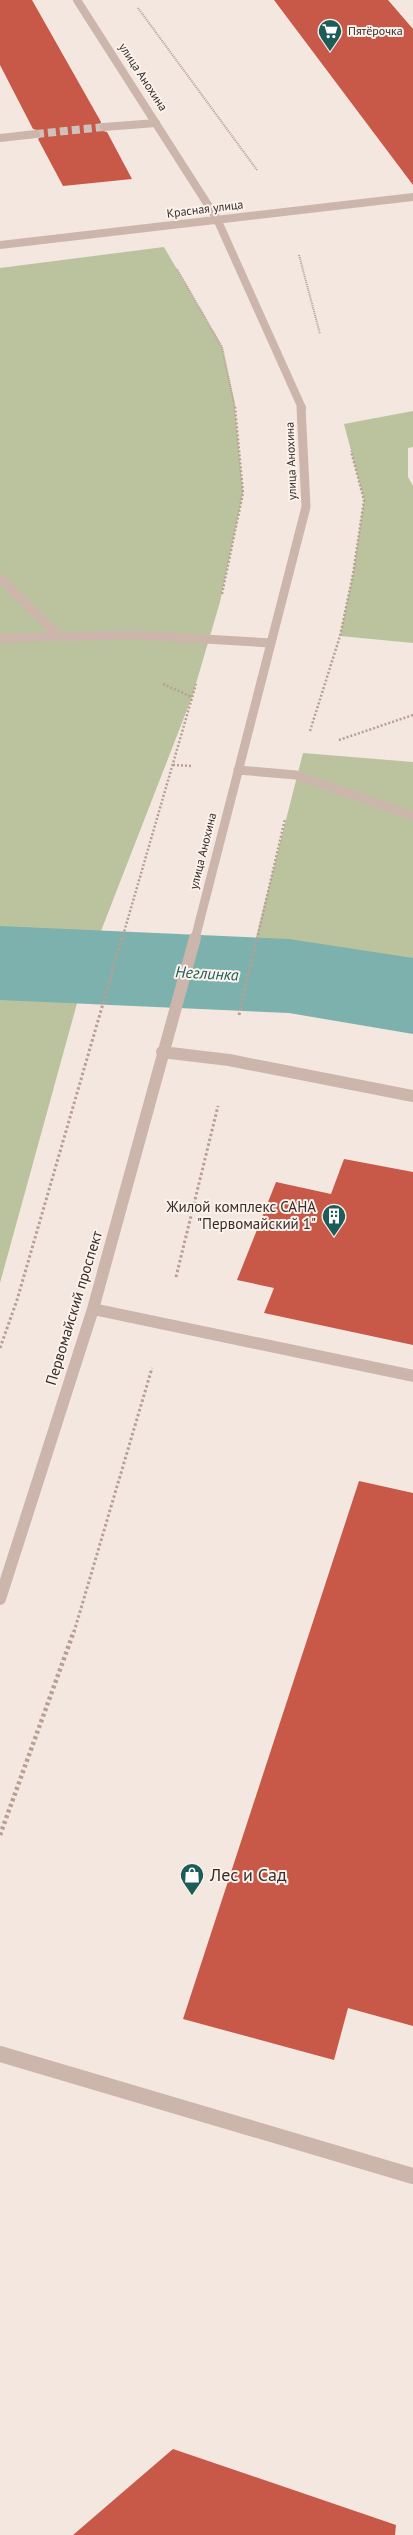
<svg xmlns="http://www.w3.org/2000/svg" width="413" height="2535" font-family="'PT Sans',sans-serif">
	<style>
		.green { fill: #bbc39e }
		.water { fill: #7db1ad }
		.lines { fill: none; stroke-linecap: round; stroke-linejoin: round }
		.river { fill: #7db1ad; fill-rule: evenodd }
		.building { fill: #c85848 }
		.minor-tunnel { stroke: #cec2bb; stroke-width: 8; stroke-dasharray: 8 4; stroke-linecap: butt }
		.path-far3 { stroke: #b89f94; stroke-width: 2; stroke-dasharray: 1 1; stroke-linecap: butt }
		.path-far2 { stroke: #b89f94; stroke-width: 2.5; stroke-dasharray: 2 2; stroke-linecap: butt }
		.path-far1 { stroke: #b89f94; stroke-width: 3; stroke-dasharray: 2.5 2.5; stroke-linecap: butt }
		.path { stroke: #b89f94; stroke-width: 4.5; stroke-dasharray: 3 3; stroke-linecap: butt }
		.minor-far3 { stroke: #ccb5aa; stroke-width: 8 }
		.minor-far2 { stroke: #ccb5aa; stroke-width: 9 }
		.minor-far1 { stroke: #ccb5aa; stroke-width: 12 }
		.minor { stroke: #ccb5aa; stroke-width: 16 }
		.labels { text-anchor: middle; stroke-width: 4; stroke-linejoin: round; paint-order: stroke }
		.far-poi-label { font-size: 12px; fill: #392d2a; stroke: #fbf2ec; text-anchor: start }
		.far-street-label { font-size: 12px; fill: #392d2a; stroke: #fbf2ec }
		.poi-label { font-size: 15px; fill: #392d2a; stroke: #fbf2ec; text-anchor: end }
		.street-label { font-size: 15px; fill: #392d2a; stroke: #fbf2ec }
		.water-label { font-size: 16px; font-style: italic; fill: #1e5c59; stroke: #fbf2ec }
		.near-poi-label { font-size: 18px; fill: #392d2a; stroke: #fbf2ec; text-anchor: start }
	</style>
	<rect width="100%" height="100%" fill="#f3e7df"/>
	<path class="green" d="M164 247 222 347 234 400 243 493 220 602 192 697 87 967 0 1283V268Z
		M413 411V447L408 448V477L413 486V643L340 636 353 574 364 500 344 424Z
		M303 753 413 762V964L251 957Z"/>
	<path class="water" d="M0 937 10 939 97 940 82 986 0 981Z"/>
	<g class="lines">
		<path class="river" d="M0 926 289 939 413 958V1034L289 1013 0 1000Z"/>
	</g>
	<path class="building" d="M0 0H32L101 122 99 130 107 132 132 179 63 186 38 139 41 136V131L33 129 0 65Z
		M274 0H388L413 29V185Z
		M344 1159 413 1172V1345L264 1313 274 1288 237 1280 276 1182 331 1194Z
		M359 1481 413 1493V2026L348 2008 334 2060 183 2019Z
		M173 2449 396 2525 395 2535H73Z"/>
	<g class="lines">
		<path class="minor-tunnel" d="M36 134 104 127"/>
		<path class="path-far3" d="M138 8 257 170
			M299 255 320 334
			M177 269 222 347 235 408"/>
		<path class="path-far2" d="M222 594 243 493 235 407
			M163 684 192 697
			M310 731 340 636 353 574 364 500 351 451
			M339 740 413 715
			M173 765 193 766
			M122 939 196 684
			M257 939 285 819"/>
		<path class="path-far1" d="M239 1015 257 938
			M176 1277 218 1106
			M0 1348 17 1300 122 938
			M74 1632 152 1368"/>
		<path class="path" d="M0 1835 74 1631"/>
		<path class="minor-far3" d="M77 0 217 219 302 408
			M104 127 156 123
			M0 138 36 134
			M0 245 413 197"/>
		<path class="minor-far2" d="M0 578 57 634
			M0 638 136 635 271 643
			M238 770 296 775 413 816
			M195 939 306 507 301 407"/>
		<path class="minor-far1" d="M162 1052 229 1060 413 1096
			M93 1309 413 1376
			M0 1599 93 1309 195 938"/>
		<path class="minor" d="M0 2054 413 2176"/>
	</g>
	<defs>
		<g id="supermarket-pin" transform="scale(1.25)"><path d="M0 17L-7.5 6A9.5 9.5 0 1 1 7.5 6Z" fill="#1e5c59" stroke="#fbf2ec"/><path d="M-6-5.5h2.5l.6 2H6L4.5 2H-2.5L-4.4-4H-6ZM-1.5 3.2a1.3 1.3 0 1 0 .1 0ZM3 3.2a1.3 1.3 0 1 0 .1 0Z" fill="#fff"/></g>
		<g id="building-pin" transform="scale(1.25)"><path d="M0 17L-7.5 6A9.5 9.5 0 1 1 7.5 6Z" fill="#1e5c59" stroke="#fbf2ec"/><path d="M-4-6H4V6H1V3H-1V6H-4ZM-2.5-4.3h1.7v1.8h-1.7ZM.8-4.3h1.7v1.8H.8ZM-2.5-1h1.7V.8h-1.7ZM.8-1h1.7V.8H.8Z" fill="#fff"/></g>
		<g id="shop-pin" transform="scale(1.25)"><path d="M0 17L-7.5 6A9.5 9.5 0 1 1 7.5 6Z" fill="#1e5c59" stroke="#fbf2ec"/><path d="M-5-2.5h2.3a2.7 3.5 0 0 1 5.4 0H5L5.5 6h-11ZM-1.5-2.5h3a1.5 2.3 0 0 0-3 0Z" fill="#fff"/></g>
	</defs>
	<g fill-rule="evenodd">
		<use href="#supermarket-pin" x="330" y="31"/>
		<use href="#building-pin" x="334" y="1216"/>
		<use href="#shop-pin" x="192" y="1875"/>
	</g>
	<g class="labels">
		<g class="far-poi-label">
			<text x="348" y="35">Пятёрочка</text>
		</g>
		<g class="far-street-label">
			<text transform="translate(143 77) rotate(57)" y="4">улица Анохина</text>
			<text transform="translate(205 209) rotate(-7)" y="4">Красная улица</text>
			<text transform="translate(291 461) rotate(-92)" y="4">улица Анохина</text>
			<text transform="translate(203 851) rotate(-76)" y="4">улица Анохина</text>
		</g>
		<g class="poi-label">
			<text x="316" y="1212">Жилой комплекс САНА<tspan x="316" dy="17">"Первомайский 1"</tspan></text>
		</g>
		<g class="street-label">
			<text transform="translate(74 1308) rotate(-73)" y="5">Первомайский проспект</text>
		</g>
		<g class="water-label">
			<text transform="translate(207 973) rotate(3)" y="6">Неглинка</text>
		</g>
		<g class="near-poi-label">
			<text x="210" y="1881">Лес и Сад</text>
		</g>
	</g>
</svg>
